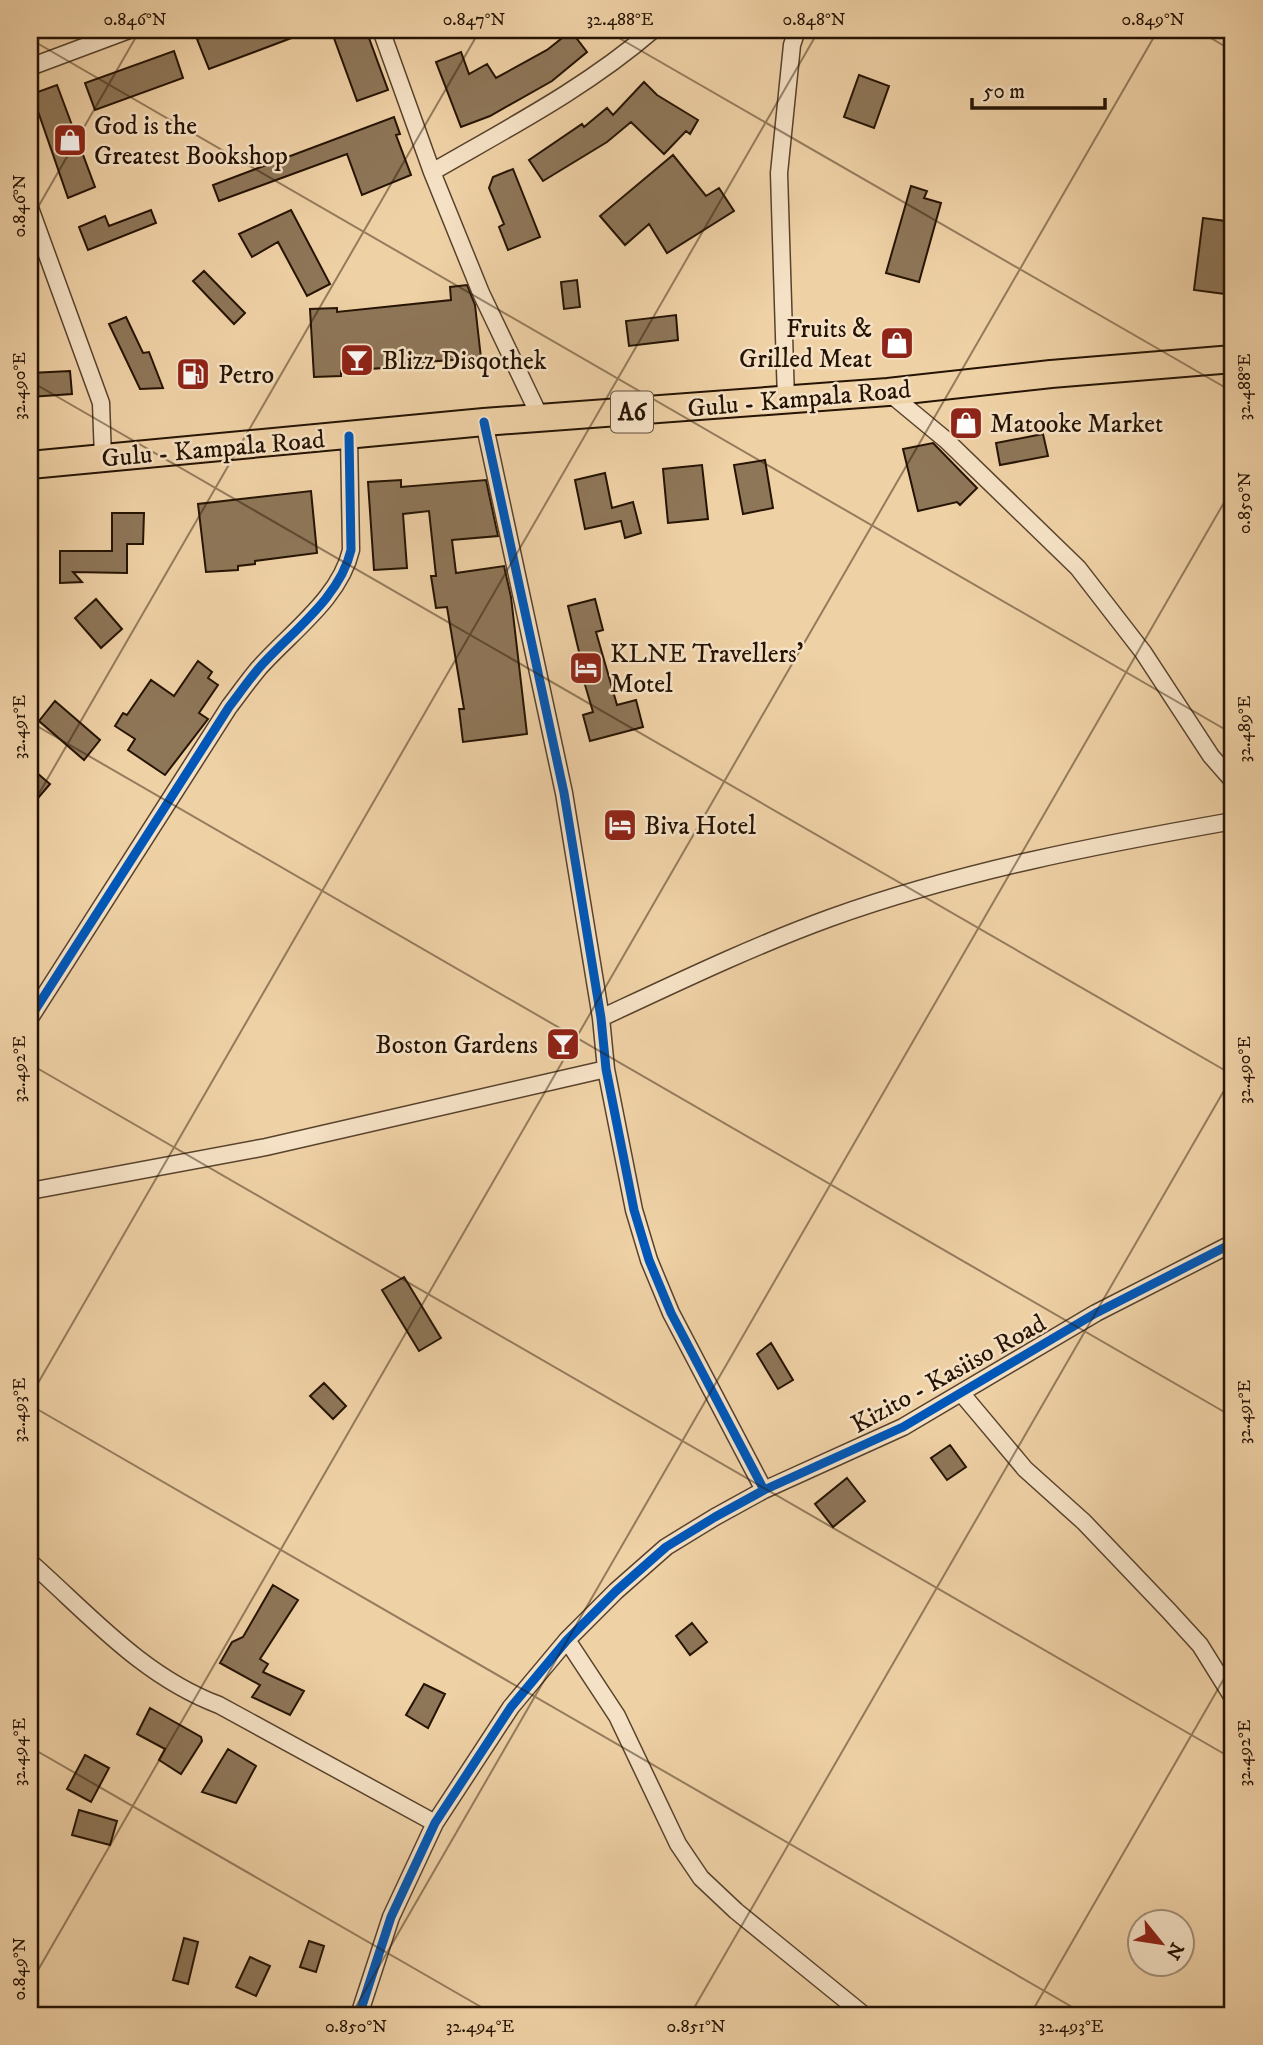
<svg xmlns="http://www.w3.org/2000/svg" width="1263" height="2045" font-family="'IM FELL DW Pica',serif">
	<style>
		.building { fill: #8e7658; stroke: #251303; stroke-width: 2 }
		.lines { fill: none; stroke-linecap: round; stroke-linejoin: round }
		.street-casing { stroke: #58422c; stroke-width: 19 }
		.primary-casing { stroke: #251303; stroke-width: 30 }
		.street { stroke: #f5e1c5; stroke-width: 16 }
		.primary { stroke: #efd1a6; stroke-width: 26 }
		.cycleway-casing { stroke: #f5e1c5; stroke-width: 13 }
		.cycleway { stroke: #0057b8; stroke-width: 9 }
		.ticks { fill: none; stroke: #251303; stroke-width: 2; stroke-opacity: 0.45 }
		.labels { text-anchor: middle; stroke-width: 5; stroke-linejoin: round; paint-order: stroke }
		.shield { fill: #f5e1c5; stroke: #63513d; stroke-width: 2 }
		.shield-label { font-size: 24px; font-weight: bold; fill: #251303 }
		.poi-label { font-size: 26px; fill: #251303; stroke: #f5e1c5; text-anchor: start }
		.street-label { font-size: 26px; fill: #251303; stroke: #f5e1c5 }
		.neatline { fill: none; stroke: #251303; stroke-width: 2.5 }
		.ticks-label { font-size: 18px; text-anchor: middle; fill: #251303 }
	</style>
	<rect width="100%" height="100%" fill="#efd1a6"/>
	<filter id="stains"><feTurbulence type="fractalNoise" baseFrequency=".00286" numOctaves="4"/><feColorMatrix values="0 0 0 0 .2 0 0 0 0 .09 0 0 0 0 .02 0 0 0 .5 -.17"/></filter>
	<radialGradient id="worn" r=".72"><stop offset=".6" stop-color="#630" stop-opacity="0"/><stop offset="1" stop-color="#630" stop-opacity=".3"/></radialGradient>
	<path class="building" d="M223 30H309L310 31 209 69 197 39Z
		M331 30H366L388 90 357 101Z
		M571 31 587 52 552 81 490 116 461 127 436 62 461 52 469 74 487 64 496 78 547 50Z
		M174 51 183 78 95 110 85 83Z
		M859 75 889 86 874 128 844 117Z
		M644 82 657 95 698 120 690 134 686 131 664 154 631 122 607 142 543 181 529 160 582 124 584 127 607 108 613 115Z
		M57 85 95 187 68 198 32 94Z
		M394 117 400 134 396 135 411 175 362 195 347 154 219 201 213 185Z
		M673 155 706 196 719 188 734 211 667 253 649 224 625 245 600 216Z
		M513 169 540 237 508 250 499 227 504 224 489 188 493 177Z
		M911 186 927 191 924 198 941 203 919 282 886 273Z
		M151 210 156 223 88 250 79 227 105 216 109 226Z
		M291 210 330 284 307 296 278 242 252 257 239 234Z
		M1203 218 1233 222V295L1194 290Z
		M204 271 245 313 234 324 193 281Z
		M577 280 580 307 564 309 561 282Z
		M467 285 475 305 481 358 396 364 397 367 341 371V376L314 377 310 309 337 308V312L451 300 450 287Z
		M676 315 678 340 629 346 626 321Z
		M126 317 143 353 149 352 163 388 140 389 109 324Z
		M70 371 72 394 30 397V373Z
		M1043 434 1048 456 1000 465 996 443Z
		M933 443 977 488 960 505 957 502 918 511 903 449Z
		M765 460 773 508 743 514 734 465Z
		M702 465 708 519 668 523 663 469Z
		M605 473 612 508 633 502 641 533 625 538 621 521 585 529 575 480Z
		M401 480V487L486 480 498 536 452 540 456 573 504 566 511 597 527 734 463 742 459 709H464L447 607 436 608 431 576H436L429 511 403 514 407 568 374 570 368 482Z
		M311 491 317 553 255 561V564L238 566V570L206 572 198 504Z
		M112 513H144L143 544H127V573L73 572 82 582 60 583V551H112Z
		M96 599 122 629 101 648 75 618Z
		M595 599 603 630 596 632 617 705 636 700 643 727 590 741 583 715 593 712 578 661 581 660 568 606Z
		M198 661 212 672 208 678 218 685 199 713 208 719 165 775 128 750 135 739 115 726 123 713 127 715 151 680 174 696Z
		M55 701 100 740 84 760 39 721Z
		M30 767 50 784 38 798 30 791Z
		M404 1277 441 1338 419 1351 382 1290Z
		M771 1343 793 1380 778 1389 757 1354Z
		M324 1383 346 1406 333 1419 310 1396Z
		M950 1445 966 1467 947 1480 931 1458Z
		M847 1478 865 1501 833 1527 815 1504Z
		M273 1585 298 1600 260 1659 268 1664 263 1672 304 1691 290 1715 252 1697 260 1685 220 1663 232 1642 243 1637Z
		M692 1623 707 1642 690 1655 676 1636Z
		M424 1684 445 1694 428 1728 406 1715Z
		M150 1708 201 1737 202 1741 181 1774 159 1760 165 1749 137 1734Z
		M228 1749 256 1766 236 1803 202 1792Z
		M85 1755 109 1768 91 1802 67 1789Z
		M79 1810 117 1821 110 1845 72 1835Z
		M184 1938 198 1942 188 1984 173 1980Z
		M309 1941 324 1946 316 1972 300 1967Z
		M250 1957 270 1966 256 1996 236 1987Z"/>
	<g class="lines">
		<g class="street-casing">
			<path id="street" d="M381 30 432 172 481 293 541 419
				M30 67 129 30
				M432 172C508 128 586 88 653 30
				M30 208 101 403 103 458
				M888 392 946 440 1078 568 1143 652 1211 756 1233 781
				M786 400 779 173 792 45 797 30
				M484 422 564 793 601 1018 606 1069 634 1210 649 1260 671 1313 764 1490
				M30 1018 229 707C239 694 248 681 259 668 291 632 340 598 351 550L349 436
				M601 1018C676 983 753 946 830 918 961 871 1097 845 1233 821
				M30 1191 266 1147 606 1069
				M962 1394 1025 1469 1084 1522 1168 1610 1200 1645 1233 1698
				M30 1562C90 1615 142 1676 219 1705L435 1823
				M567 1640 617 1716 678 1844 701 1878 736 1911 864 2015
				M359 2015 391 1917 435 1823 511 1707 567 1640 616 1591 666 1547 715 1517 764 1490 903 1427 1096 1313 1233 1243"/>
		</g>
		<g class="primary-casing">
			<path id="primary" d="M30 465 484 422 888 392 1051 374 1233 359"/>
		</g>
		<use href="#street" class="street"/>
		<use href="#primary" class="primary"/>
		<g class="cycleway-casing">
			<path id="cycleway" d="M484 422 564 793 601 1018 606 1069 634 1210 649 1260 671 1313 764 1490
				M30 1018 229 707C239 694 248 681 259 668 291 632 340 598 351 550L349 436
				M359 2015 391 1917 435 1823 511 1707 567 1640 616 1591 666 1547 715 1517 764 1490 903 1427 1096 1313 1233 1243"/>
		</g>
		<use href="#cycleway" class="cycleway"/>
	</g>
	<path class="ticks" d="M605 30 1233 392M1197 30 1233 51M30 39 1233 734M30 221 140 30M30 381 1233 1075M30 722 1233 1417M30 809 480 30M30 1064 1233 1759M30 1397 819 30M30 1405 1086 2015M30 1747 495 2015M30 1984 1158 30M351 2015 1233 487M690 2015 1233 1075M1030 2015 1233 1663"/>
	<defs>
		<g id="shop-square" transform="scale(1.75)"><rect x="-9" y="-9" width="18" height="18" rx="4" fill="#8f2418" stroke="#f5e1c5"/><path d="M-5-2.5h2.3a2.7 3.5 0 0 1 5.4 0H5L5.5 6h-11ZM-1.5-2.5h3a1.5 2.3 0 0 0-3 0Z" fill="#fff"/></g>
		<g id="bar-square" transform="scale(1.75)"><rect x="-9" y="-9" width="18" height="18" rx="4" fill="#8f2418" stroke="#f5e1c5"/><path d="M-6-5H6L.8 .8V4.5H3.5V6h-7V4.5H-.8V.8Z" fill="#fff"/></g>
		<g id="fuel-square" transform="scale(1.75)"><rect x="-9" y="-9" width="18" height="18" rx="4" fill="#8f2418" stroke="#f5e1c5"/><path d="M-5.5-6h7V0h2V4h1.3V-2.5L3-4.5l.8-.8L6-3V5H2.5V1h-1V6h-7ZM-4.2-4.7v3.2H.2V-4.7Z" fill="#fff"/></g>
		<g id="hotel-square" transform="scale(1.75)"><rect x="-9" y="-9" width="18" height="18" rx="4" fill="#8f2418" stroke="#f5e1c5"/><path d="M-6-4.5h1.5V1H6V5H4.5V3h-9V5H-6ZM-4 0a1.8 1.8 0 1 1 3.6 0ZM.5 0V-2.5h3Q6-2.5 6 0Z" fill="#fff"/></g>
	</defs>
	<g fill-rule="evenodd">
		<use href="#shop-square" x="70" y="140"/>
		<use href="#shop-square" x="897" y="343"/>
		<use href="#bar-square" x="357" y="360"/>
		<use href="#fuel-square" x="193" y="374"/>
		<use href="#shop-square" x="966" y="423"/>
		<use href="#hotel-square" x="586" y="668"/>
		<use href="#hotel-square" x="620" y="825"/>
		<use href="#bar-square" x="563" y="1044"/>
	</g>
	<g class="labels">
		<rect class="shield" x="611" y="391.5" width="42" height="41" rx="5"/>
		<g class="shield-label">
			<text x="632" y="420">A6</text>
		</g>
		<g class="poi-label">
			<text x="94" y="134">God is the<tspan x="94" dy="30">Greatest Bookshop</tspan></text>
			<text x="872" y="337" text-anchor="end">Fruits &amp;<tspan x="872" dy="30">Grilled Meat</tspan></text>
			<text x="382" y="369">Blizz Disqothek</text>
			<text x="218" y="383">Petro</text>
			<text x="990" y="432">Matooke Market</text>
			<text x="610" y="662">KLNE Travellers'<tspan x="610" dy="30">Motel</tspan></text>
			<text x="644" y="834">Biva Hotel</text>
			<text x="538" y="1053" text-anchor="end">Boston Gardens</text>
		</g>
		<g class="street-label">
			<text transform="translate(799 398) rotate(-5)" y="9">Gulu - Kampala Road</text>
			<text transform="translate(213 448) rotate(-5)" y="9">Gulu - Kampala Road</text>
			<text transform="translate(948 1373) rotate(-29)" y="9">Kizito - Kasiiso Road</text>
		</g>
	</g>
	<rect width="1263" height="2045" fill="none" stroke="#efd1a6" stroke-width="77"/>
	<g transform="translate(1161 1943) rotate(120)"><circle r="33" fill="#f5e1c5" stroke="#a28f77" stroke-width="2"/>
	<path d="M0-5L12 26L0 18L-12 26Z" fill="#8f2418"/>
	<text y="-10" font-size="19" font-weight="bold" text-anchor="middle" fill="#251303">N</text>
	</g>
	<path d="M972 98v10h133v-10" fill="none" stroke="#251303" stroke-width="3.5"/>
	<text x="983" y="98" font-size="21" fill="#251303" stroke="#f5e1c5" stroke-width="5" paint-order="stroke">50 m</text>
	<rect x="38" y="38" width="1186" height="1969" class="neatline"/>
	<g class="ticks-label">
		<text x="135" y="25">0.846°N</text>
		<text x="474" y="25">0.847°N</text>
		<text x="620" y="25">32.488°E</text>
		<text x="814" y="25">0.848°N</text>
		<text x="1153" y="25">0.849°N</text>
		<text transform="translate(19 206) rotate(-90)" y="6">0.846°N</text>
		<text transform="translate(19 386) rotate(-90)" y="6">32.490°E</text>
		<text transform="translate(1244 387) rotate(-90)" y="6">32.488°E</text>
		<text transform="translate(1244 503) rotate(-90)" y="6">0.850°N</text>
		<text transform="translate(19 727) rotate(-90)" y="6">32.491°E</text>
		<text transform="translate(1244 729) rotate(-90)" y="6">32.489°E</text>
		<text transform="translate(19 1069) rotate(-90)" y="6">32.492°E</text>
		<text transform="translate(1244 1070) rotate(-90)" y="6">32.490°E</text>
		<text transform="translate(19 1410) rotate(-90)" y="6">32.493°E</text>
		<text transform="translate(1244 1412) rotate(-90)" y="6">32.491°E</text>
		<text transform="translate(19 1752) rotate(-90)" y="6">32.494°E</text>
		<text transform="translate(1244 1753) rotate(-90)" y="6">32.492°E</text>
		<text transform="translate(19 1969) rotate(-90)" y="6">0.849°N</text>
		<text x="356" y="2032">0.850°N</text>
		<text x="480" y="2032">32.494°E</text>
		<text x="696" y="2032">0.851°N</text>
		<text x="1071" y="2032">32.493°E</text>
	</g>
	<rect width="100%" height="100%" filter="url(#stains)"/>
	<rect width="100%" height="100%" fill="url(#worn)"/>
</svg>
